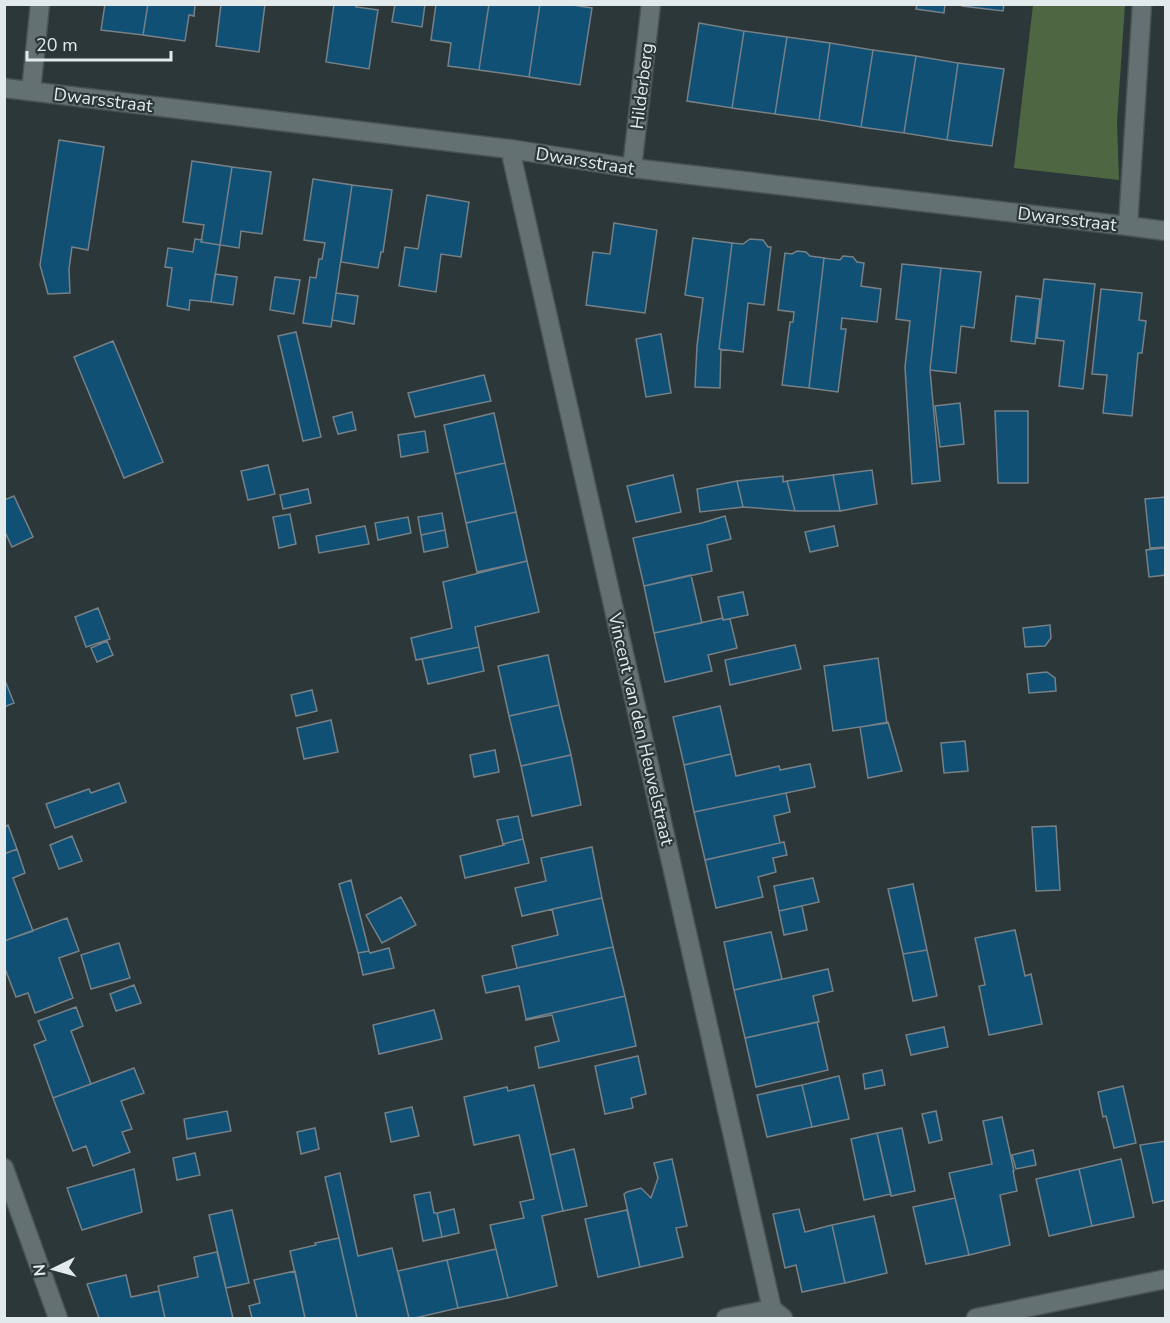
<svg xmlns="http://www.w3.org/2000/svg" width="1170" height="1323" font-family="'Nunito Sans',sans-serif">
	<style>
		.green { fill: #4e6642 }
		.building { fill: #105075; stroke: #778087; stroke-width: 1.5 }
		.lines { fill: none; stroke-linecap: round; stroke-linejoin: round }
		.lane-casing { stroke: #495355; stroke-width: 21 }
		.street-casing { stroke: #495355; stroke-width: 21 }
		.lane { stroke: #647172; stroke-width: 18 }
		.street { stroke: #647172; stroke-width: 18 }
		.labels { text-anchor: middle; stroke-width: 4.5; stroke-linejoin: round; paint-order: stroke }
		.street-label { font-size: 18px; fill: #e3eaeb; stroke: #2b3738 }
	</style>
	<rect width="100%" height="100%" fill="#2b3738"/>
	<path class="green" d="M1033 5H1125L1117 122 1119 180 1014 168Z"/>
	<path class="building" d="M105 4H148L143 35 101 30Z
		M148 4H195L194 16 189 15 185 41 143 35Z
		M221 4H265L259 52 216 46Z
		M334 4H357L356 7 378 10 369 69 326 62Z
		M395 4H425L422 27 392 22Z
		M436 4H489L479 70 448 66 451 43 431 40Z
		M489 4H540L529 77 479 70Z
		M540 4H566L592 8 580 85 529 77Z
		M917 4H945L944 13 916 9Z
		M962 4H1004L1003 11 962 6Z
		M699 23 744 31 732 108 687 101Z
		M744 31 787 37 775 114 732 108Z
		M787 37 830 43 819 120 775 114Z
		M830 43 873 50 861 127 819 120Z
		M873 50 916 56 904 133 861 127Z
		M916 56 958 63 947 140 904 133Z
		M958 63 1004 69 992 146 947 140Z
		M59 140 104 147 88 250 72 247 69 269 70 293 48 294 40 265Z
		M192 161 232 167 220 245 201 242 204 225 183 222Z
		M232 167 271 172 262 234 241 231 239 248 220 245Z
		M313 179 352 185 331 327 303 323 310 277 316 278 319 259H322L325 243 304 240Z
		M352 185 392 190 383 252H381L378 268 341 262Z
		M427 195 469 202 461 257 441 254 436 292 399 286 405 247 418 249Z
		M614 223 657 230 645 313 586 305 593 252 610 254Z
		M693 238 732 243 719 349H721L720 388 695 387 697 346 703 298 685 295Z
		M195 239 202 240 201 242 220 245 211 302 190 300 189 310 167 306 172 268 165 267 168 248 193 252Z
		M750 239 763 240 768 247H771L764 305 748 303 743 352 719 349 732 243 743 244Z
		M797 251 806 252 810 256 824 258 809 388 782 385 790 322H793L794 312 778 310 785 253 792 254Z
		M843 256 853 257 857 262 864 263 861 286 881 289 877 322 842 318 841 329H846L838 392 809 388 824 258 840 260Z
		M902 264 941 268 930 370 940 481 912 484 905 367 910 321 896 319Z
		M941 268 981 272 974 328 961 326 956 373 930 370Z
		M215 274 237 277 233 305 211 302Z
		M275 277 300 280 294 314 270 310Z
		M1044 279 1095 284 1083 389 1059 386 1064 341 1037 338Z
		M1101 289 1142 293 1139 320 1146 321 1142 353H1138L1132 416 1103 413 1107 375 1092 374Z
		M336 293 358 296 354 324 332 320Z
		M1016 296 1040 299 1035 344 1011 341Z
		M296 332 321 437 303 441 278 336Z
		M661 334 671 393 646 397 636 339Z
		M113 341 163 462 124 478 74 357Z
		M484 375 491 401 415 417 408 393Z
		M960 403 964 444 940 447 935 406Z
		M995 411H1028V483H998Z
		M352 412 356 430 338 434 333 417Z
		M494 413 505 463 455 474 444 425Z
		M425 431 428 452 401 457 398 435Z
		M505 463 516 512 466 523 455 474Z
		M268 465 275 494 248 500 241 471Z
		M872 470 877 504 840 511 833 475Z
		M673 475 681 512 636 522 627 486Z
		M833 475 840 511H795L787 481Z
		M783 476V482L787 481 795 511 743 507 737 481Z
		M737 481 743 507 700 512 697 489Z
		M308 489 311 503 283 509 280 495Z
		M14 496 33 537 12 547 4 530V500Z
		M1166 497V547L1150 548 1145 499Z
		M516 512 527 561 477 572 466 523Z
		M442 513 445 530 421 535 418 517Z
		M290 514 296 544 279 548 273 517Z
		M725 516 731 539 707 545 712 571 644 586 633 538 702 523Z
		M408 517 411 533 378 540 375 523Z
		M365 526 369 544 319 553 316 536Z
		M834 526 838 546 810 552 805 532Z
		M445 530 448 547 424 552 421 535Z
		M1163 548 1166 549V575L1149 577 1146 550Z
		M527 561 539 612 475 627 479 647 416 660 411 638 452 628 443 582Z
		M691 575 702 623 654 633 644 586Z
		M743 592 748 615 723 620 718 597Z
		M98 608 110 639 86 647 75 617Z
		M723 618V620L730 619 737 648 708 655 712 671 665 682 654 633Z
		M1050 625 1051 638 1045 646 1025 647 1023 628Z
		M107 641 113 655 97 662 91 648Z
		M795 645 801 669 730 685 725 660Z
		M479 647 484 671 428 684 422 659Z
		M548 655 559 705 509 716 498 666Z
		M878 658 887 723 833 731 824 666Z
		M1047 672 1055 678 1056 691 1029 693 1027 674Z
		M4 678 14 703 4 707Z
		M312 690 317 711 296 716 291 695Z
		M559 705 571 755 521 766 509 716Z
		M720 706 731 754 684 765 673 717Z
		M331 720 338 752 304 759 297 728Z
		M888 722 902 771 868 778 860 727Z
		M965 741 968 771 944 773 941 743Z
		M495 750 499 772 474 777 470 755Z
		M731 754 736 776 779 766 780 770 810 764 815 787 694 812 684 765Z
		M571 755 581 805 532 816 521 766Z
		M119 783 126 802 55 828 46 804 89 789 91 793Z
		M786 793 790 812 774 816 780 843 705 860 694 812Z
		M518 816 523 839 503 844 497 820Z
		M8 825 17 849 4 854V827Z
		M1056 826 1060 890 1036 891 1032 827Z
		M72 836 82 861 59 869 50 845Z
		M523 839 529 863 465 878 460 856 504 845 503 844Z
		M784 842 787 855 773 858 776 872 758 877 763 897 716 908 705 860Z
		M592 847 602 898 522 916 515 888 546 881 541 858Z
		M17 849 25 873 13 878 33 931 4 941V854Z
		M813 878 819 902 779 911 774 886Z
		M351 880 369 951 358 953 339 884Z
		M913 884 927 950 903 954 888 889Z
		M401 897 416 925 382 943 366 915Z
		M602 898 613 947 517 968 512 946 558 935 552 909Z
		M802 906 807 930 784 935 779 911Z
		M67 918 79 951 59 958 73 998 35 1013 28 993 16 997 4 966V941Z
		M1015 930 1025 976 1031 974 1042 1024 989 1035 979 986 985 985 975 938Z
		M771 932 782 979 734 990 724 942Z
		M119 943 130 978 91 989 81 955Z
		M613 947 625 996 526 1019 519 986 486 993 482 976Z
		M389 948 394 968 363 975 358 953 369 951 370 953Z
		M927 950 937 996 913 1001 903 954Z
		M828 969 833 991 813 996 819 1022 745 1038 734 990Z
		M134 985 141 1003 116 1011 110 994Z
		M625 996 636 1046 539 1068 535 1047 559 1041 552 1015 526 1020V1019Z
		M76 1007 83 1026 71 1031 91 1084 53 1098 34 1045 46 1040 38 1021Z
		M434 1010 442 1039 379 1054 373 1025Z
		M817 1022 828 1070 756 1087 745 1038Z
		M944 1027 948 1047 911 1055 906 1035Z
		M638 1056 646 1094 631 1098 633 1108 605 1114 595 1066Z
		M134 1068 144 1093 121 1101 132 1129 122 1132 130 1152 93 1166 86 1146 73 1151 53 1098Z
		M882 1070 885 1085 865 1089 863 1074Z
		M839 1076 849 1119 812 1127 802 1085Z
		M534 1085 563 1211 542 1216 557 1286 508 1298 490 1225 524 1218 520 1202 534 1199 519 1135 474 1145 464 1097 507 1087 508 1091Z
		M802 1085 812 1127 767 1137 757 1095Z
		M1123 1086 1136 1143 1114 1148 1106 1116 1103 1117 1098 1092Z
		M412 1107 419 1136 391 1142 385 1113Z
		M227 1111 231 1131 187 1139 184 1119Z
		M936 1111 942 1140 929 1143 922 1114Z
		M1002 1117 1014 1171H1013L1017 1191 1000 1195 1010 1245 969 1255 949 1173 992 1164 983 1121Z
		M315 1128 319 1149 301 1154 297 1132Z
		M902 1128 915 1191 891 1196 877 1133Z
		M877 1133 891 1194 864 1200 851 1139Z
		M1166 1141V1200L1153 1203 1140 1145Z
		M574 1149 587 1206 563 1211 550 1155Z
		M1033 1150 1036 1165 1016 1169 1012 1155Z
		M195 1153 200 1175 177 1180 173 1158Z
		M672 1159 687 1226 676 1228 683 1257 640 1267 624 1194 627 1192 641 1188 651 1198 658 1178 654 1163Z
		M1121 1159 1134 1217 1092 1226 1079 1169Z
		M134 1169 142 1212 82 1230 67 1188Z
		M1079 1169 1092 1226 1049 1236 1036 1179Z
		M340 1173 358 1256 392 1248 409 1318H357L325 1177Z
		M430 1192 434 1213H437L442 1237 423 1241 414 1195Z
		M955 1198 969 1255 926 1264 913 1207Z
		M454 1209 459 1233 442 1237 437 1213Z
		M799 1209 805 1232 832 1225 845 1283 802 1292 796 1265 785 1268 773 1214Z
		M232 1210 249 1283 226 1288 209 1215Z
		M627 1210 640 1267 598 1277 585 1219Z
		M874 1216 887 1273 845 1283 832 1225Z
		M339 1238 357 1318H305L290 1251 316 1245 315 1243Z
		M496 1249 508 1298 458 1308 447 1260Z
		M217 1252 233 1318H165L158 1286 198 1277 194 1257Z
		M447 1260 458 1308 415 1318H409L398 1271Z
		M295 1271 305 1318H252L249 1306 260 1303 254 1280Z
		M126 1275 131 1297 159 1291 165 1318H99L87 1284Z"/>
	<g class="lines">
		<g class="lane-casing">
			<path id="lane" d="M31 91 40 4"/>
		</g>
		<g class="street-casing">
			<path id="street" d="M4 88 510 149 632 168 1128 226 1166 231
				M510 149 772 1309
				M632 168 651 4
				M1128 226 1142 4
				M4 1168 58 1318
				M726 1318 772 1309 783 1318
				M976 1318 1166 1279"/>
		</g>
		<use href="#lane" class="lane"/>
		<use href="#street" class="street"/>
	</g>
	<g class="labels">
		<g class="street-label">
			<text transform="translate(642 86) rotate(-83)" y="6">Hilderberg</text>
			<text transform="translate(103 100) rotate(7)" y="6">Dwarsstraat</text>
			<text transform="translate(585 161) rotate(9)" y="6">Dwarsstraat</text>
			<text transform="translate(1067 219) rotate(7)" y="6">Dwarsstraat</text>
			<text transform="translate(641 729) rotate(77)" y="6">Vincent van den Heuvelstraat</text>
		</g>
	</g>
	<rect width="1170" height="1323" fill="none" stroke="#e3eaeb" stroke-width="12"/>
	<g transform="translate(54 1269) rotate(265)" stroke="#2b3738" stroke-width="4.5" paint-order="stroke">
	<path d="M0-4.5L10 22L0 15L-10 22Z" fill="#e3eaeb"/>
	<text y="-9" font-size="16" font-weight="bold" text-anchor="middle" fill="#e3eaeb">N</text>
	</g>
	<path d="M27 51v9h144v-9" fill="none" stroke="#e3eaeb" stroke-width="3"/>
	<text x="36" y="51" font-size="18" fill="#e3eaeb" stroke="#2b3738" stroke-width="4.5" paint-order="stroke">20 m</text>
</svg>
